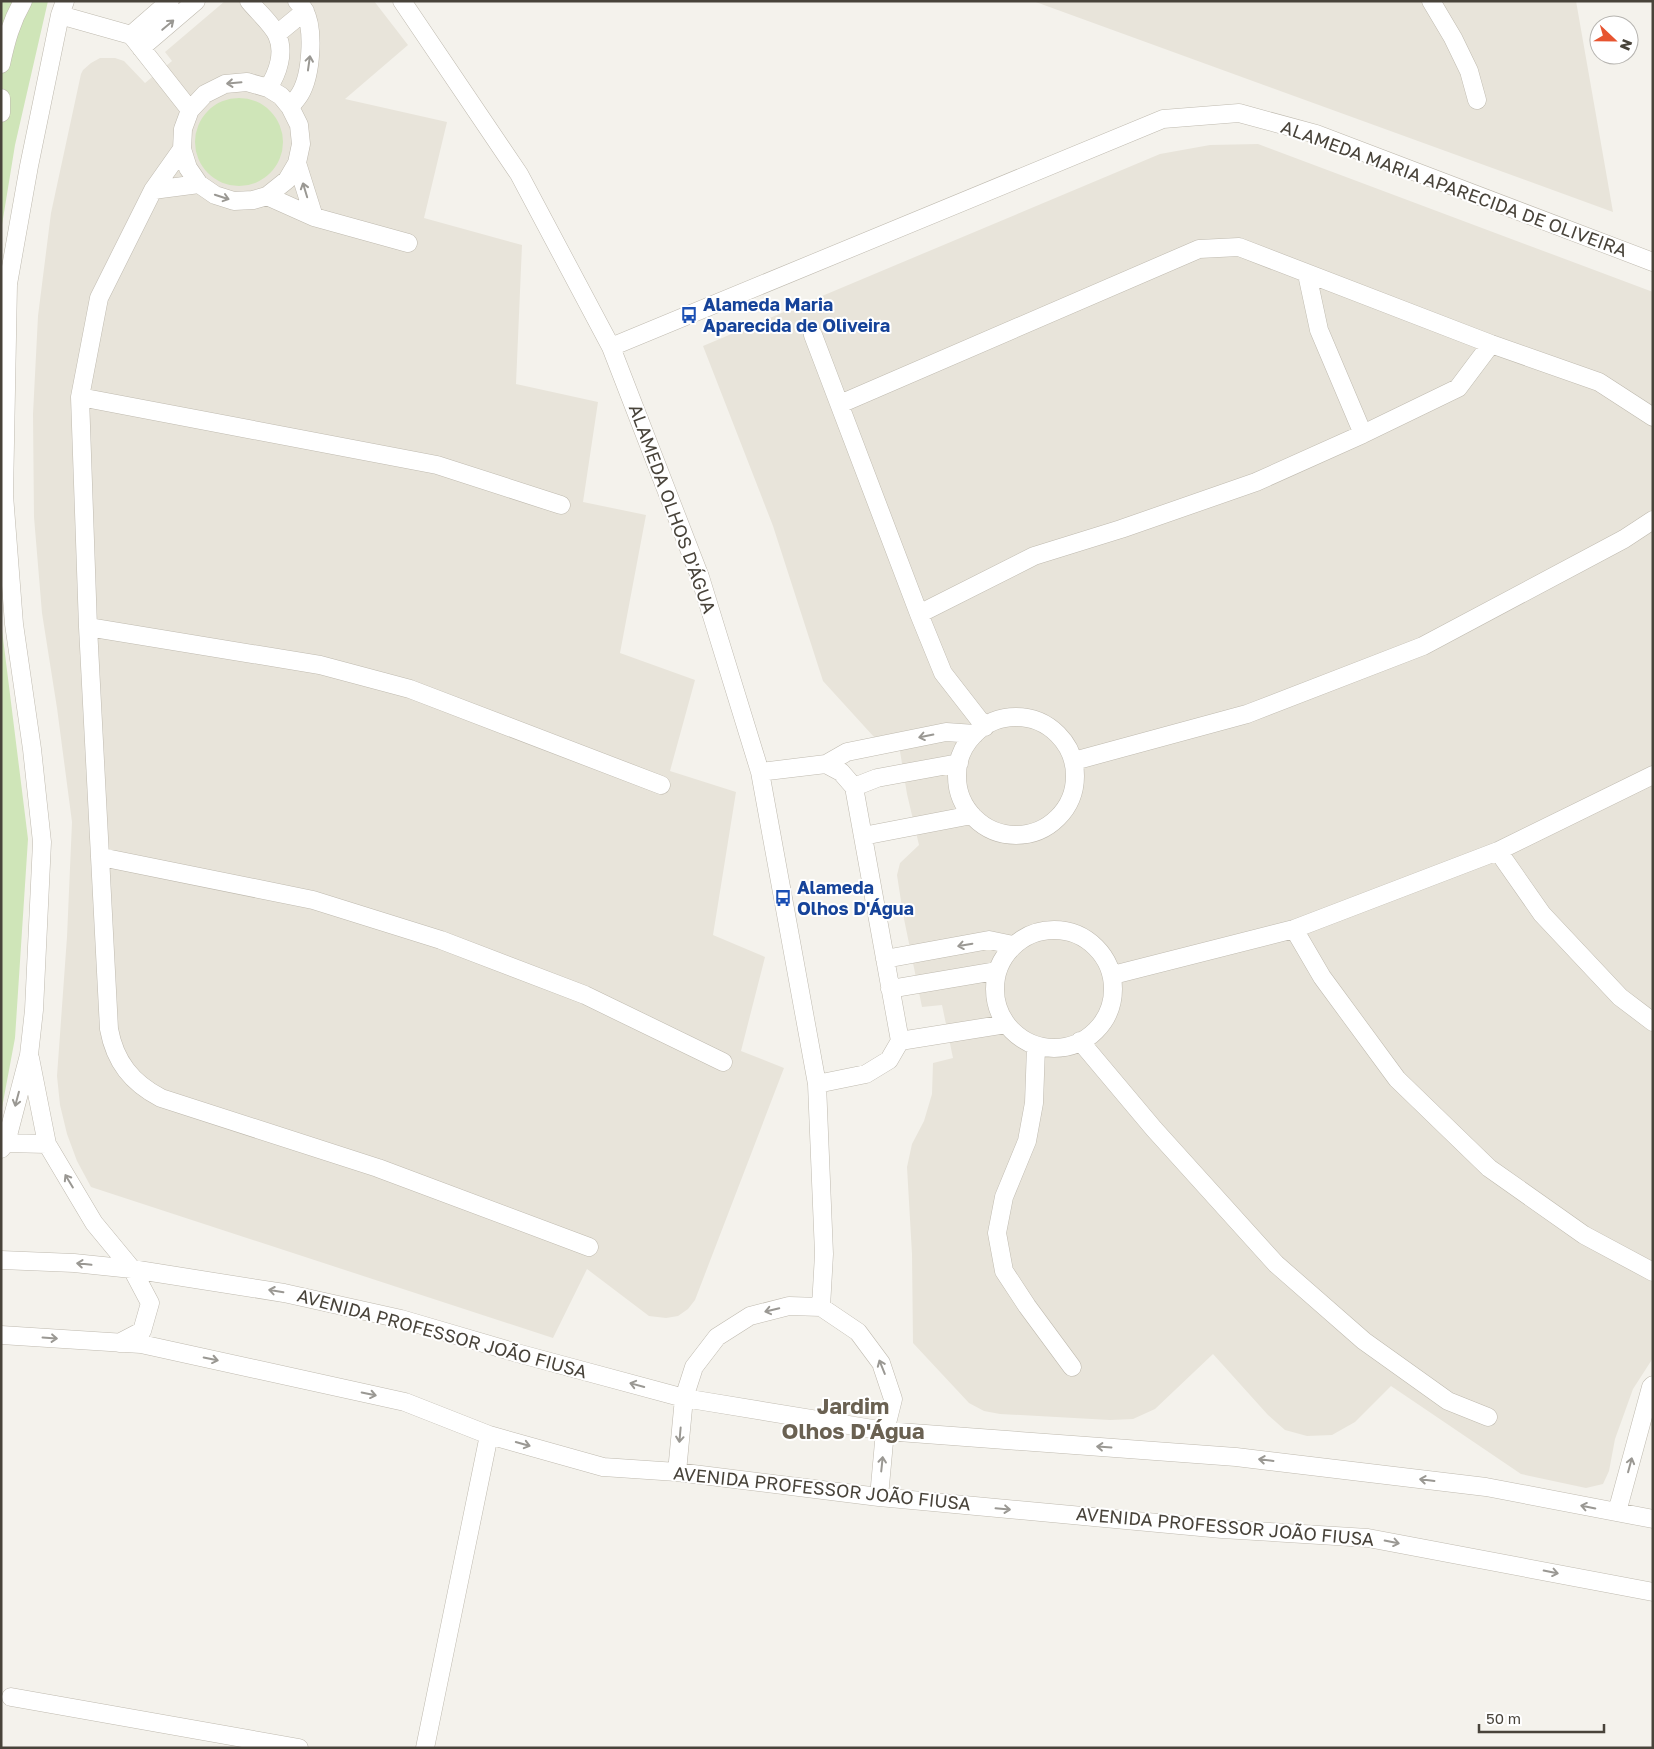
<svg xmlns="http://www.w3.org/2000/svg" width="1654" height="1749" font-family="'Golos Text',sans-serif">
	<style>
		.residential { fill: #e8e4da }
		.green { fill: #cfe5b8 }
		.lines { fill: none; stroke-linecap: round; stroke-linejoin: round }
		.minor-casing { stroke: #bfbaaf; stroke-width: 19 }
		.minor { stroke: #fff; stroke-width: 18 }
		.oneway { stroke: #9a9893 }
		.labels { text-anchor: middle; stroke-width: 4; stroke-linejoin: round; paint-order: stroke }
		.street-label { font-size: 18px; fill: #48433a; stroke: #fff }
		.transit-label { font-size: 18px; font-weight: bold; fill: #164399; stroke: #fff; text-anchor: start }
		.district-label { font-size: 22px; font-weight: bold; fill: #6a6152; stroke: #fff }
	</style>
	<rect width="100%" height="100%" fill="#f4f2ec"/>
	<path class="residential" d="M225 1H374L408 45 345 99 447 122 424 218 522 245 516 384 598 402 583 502 646 515 620 653 695 680 670 771 736 792 713 935 765 957 741 1051 784 1068 695 1300 688 1309 678 1316 666 1318 649 1316 587 1269 553 1338 91 1187 77 1161 67 1134 60 1105 57 1076 67 937 72 822 57 708 42 613 34 517 33 414 38 316 51 213 81 74 83 70 91 63 100 58H115L124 61 145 83 172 61 165 52Z
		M1033 1H1576L1613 212Z
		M1258 144 1653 292V1358L1633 1389 1615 1439 1609 1471 1603 1484 1586 1488 1521 1474 1391 1386 1355 1422 1332 1435 1307 1436 1285 1430 1268 1415 1213 1354 1155 1409 1133 1419 1110 1420 1000 1414 984 1411 969 1403 913 1343 912 1254 907 1167 912 1144 924 1121 932 1094 933 1063 953 1058 942 1005 922 1007 903 914 897 875 900 863 919 845 907 794 897 733 874 737 823 681 773 526 703 346 1160 154 1210 145Z"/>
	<path class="green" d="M1 1H48L15 145 1 231Z
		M195 142a44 44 0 1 1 88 0a44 44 0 1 1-88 0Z
		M1 622 28 839 15 1038 1 1113Z"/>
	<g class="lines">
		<g class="minor-casing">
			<path id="minor" d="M249 1C257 11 272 24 277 35 285 52 278 73 268 88
				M402 1 519 174 611 347 700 577 760 772 817 1084 824 1254 821 1307
				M1431 1 1453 38 1469 71 1477 100
				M60 15 131 35 190 110
				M277 34 305 11
				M131 35 170 1
				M141 48 196 1
				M1 64C6 41 11 22 23 1
				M1 98V113
				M290 107C293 103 297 99 300 94 311 76 315 29 304 10 303 7 299 4 297 1
				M182 149 188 168 199 184 215 195 234 201 253 200 267 196 287 180 297 163 301 144 299 125 290 107 281 96 268 88 247 82 225 84 205 94 190 110 183 129 182 149 153 190 99 298 80 397 88 627 109 1029C115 1062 132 1083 161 1098L378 1168 589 1247
				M297 163 314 217
				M153 190 199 184
				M267 196 314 217 408 243
				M1307 274 1319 330 1363 434
				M813 335 919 614 943 673 985 727
				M611 347 1163 119 1239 113 1316 134 1653 262
				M80 397 437 465 561 505
				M840 404 1199 249 1239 247 1491 344 1599 382 1653 417
				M919 614 1034 556 1121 529 1256 482 1363 434 1458 388 1491 344
				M88 627 320 665 410 689 661 785
				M957 776a59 59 0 1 1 118 0a59 59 0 1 1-118 0Z
				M1074 761 1247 714 1423 646 1624 539 1653 520
				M826 764 847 752 946 732 975 734
				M760 772 826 764 841 772 854 787 900 1041 889 1060 866 1074 817 1084
				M854 787 877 778 959 763
				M863 836 972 815
				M1498 851 1542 914 1620 997 1653 1022
				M101 857 313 900 441 940 585 995 723 1062
				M1294 929 1322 977 1397 1079 1489 1168 1584 1235 1653 1272
				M995 989a59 59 0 1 1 118 0a59 59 0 1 1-118 0Z
				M885 959 989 940 1013 945
				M1113 975 1294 929 1498 851 1653 775
				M890 989 996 971
				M900 1041 1006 1024
				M1080 1041 1154 1129 1276 1264 1364 1341 1448 1401 1488 1417
				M1036 1047 1034 1103 1027 1141 1004 1197 997 1233 1004 1271 1027 1306 1072 1367
				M30 1058 47 1144 94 1223 132 1269 150 1303 142 1331 119 1343
				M6 1143 47 1144
				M1 1149 6 1143 29 1055 34 1010 42 842 32 749 14 624 4 495 8 284 29 166 60 15 65 1
				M1 1260 74 1263 132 1269 284 1293 401 1319 517 1353 684 1398 885 1431 1236 1457 1486 1487 1653 1519
				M1 1335 141 1344 405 1402 489 1435 603 1467 677 1472 879 1497 1222 1529 1368 1538 1653 1592
				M677 1472 684 1398 694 1367 717 1337 750 1316 789 1306 821 1307 858 1332 881 1363 893 1399 885 1431 879 1497
				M1617 1512 1651 1387 1653 1385
				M11 1697 299 1748
				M425 1748 489 1435"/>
		</g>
		<use href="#minor" class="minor"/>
	</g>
	<defs><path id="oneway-shaft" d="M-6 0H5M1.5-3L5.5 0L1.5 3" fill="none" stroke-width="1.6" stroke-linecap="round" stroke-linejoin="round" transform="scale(1.25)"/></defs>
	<g class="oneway">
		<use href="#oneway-shaft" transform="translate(168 25) rotate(-40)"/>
		<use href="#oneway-shaft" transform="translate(309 63) rotate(-82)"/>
		<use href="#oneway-shaft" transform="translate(234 83) rotate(175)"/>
		<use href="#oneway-shaft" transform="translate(305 190) rotate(-107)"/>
		<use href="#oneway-shaft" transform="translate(222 197) rotate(18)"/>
		<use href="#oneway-shaft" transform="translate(926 736) rotate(169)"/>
		<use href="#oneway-shaft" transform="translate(965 945) rotate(170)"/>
		<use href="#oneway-shaft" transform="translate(17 1099) rotate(105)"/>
		<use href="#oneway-shaft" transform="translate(69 1181) rotate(-121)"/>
		<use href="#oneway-shaft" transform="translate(84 1264) rotate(-174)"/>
		<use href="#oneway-shaft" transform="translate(276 1291) rotate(-171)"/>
		<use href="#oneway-shaft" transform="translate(772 1310) rotate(166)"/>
		<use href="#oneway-shaft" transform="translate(50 1338) rotate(4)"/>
		<use href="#oneway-shaft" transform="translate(211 1359) rotate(12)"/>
		<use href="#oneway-shaft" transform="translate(882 1367) rotate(-112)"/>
		<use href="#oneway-shaft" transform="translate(637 1385) rotate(-165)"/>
		<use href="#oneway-shaft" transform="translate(369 1394) rotate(12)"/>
		<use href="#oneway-shaft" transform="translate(680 1435) rotate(95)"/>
		<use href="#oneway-shaft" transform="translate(523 1444) rotate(16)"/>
		<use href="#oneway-shaft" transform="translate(1104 1447) rotate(-176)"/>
		<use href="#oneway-shaft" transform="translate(1266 1460) rotate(-173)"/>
		<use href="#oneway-shaft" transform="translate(882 1464) rotate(-84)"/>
		<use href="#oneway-shaft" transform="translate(1630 1465) rotate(-75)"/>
		<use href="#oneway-shaft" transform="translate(1427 1480) rotate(-173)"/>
		<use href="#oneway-shaft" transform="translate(1588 1507) rotate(-169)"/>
		<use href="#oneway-shaft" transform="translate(1003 1509) rotate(5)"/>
		<use href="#oneway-shaft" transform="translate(1392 1542) rotate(11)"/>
		<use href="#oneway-shaft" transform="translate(1551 1572) rotate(11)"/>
	</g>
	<defs>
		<g id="bus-bare" transform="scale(1.35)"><path d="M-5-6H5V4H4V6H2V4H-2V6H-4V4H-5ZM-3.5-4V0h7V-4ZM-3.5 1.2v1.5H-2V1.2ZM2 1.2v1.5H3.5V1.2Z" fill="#1a4fb4" stroke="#fff" stroke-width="2.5" paint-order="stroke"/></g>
	</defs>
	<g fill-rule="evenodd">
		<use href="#bus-bare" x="689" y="315"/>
		<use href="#bus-bare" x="783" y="898"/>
	</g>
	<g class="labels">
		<g class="street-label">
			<text transform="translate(1454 189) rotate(20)" y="6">ALAMEDA MARIA APARECIDA DE OLIVEIRA</text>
			<text transform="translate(672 509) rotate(70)" y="6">ALAMEDA OLHOS D'ÁGUA</text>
			<text transform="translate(442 1334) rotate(15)" y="6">AVENIDA PROFESSOR JOÃO FIUSA</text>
			<text transform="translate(822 1489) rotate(6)" y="6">AVENIDA PROFESSOR JOÃO FIUSA</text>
			<text transform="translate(1225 1527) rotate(5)" y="6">AVENIDA PROFESSOR JOÃO FIUSA</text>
		</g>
		<g class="transit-label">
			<text x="703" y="311">Alameda Maria<tspan x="703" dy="21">Aparecida de Oliveira</tspan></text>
			<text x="797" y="894">Alameda<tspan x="797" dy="21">Olhos D'Água</tspan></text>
		</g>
		<g class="district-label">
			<text x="853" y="1414">Jardim<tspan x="853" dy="25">Olhos D'Água</tspan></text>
		</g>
	</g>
	<rect width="1654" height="1749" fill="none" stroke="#48433a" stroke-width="5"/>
	<g transform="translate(1614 40) rotate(112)"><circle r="24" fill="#ffffff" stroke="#b6b4b0"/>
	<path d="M0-4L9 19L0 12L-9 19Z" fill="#e75430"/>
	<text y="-8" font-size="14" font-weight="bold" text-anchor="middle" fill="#48433a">N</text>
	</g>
	<path d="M1479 1724v8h125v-8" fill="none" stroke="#48433a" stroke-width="2.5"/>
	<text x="1486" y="1724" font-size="15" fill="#48433a" stroke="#ffffff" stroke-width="4" paint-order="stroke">50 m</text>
</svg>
